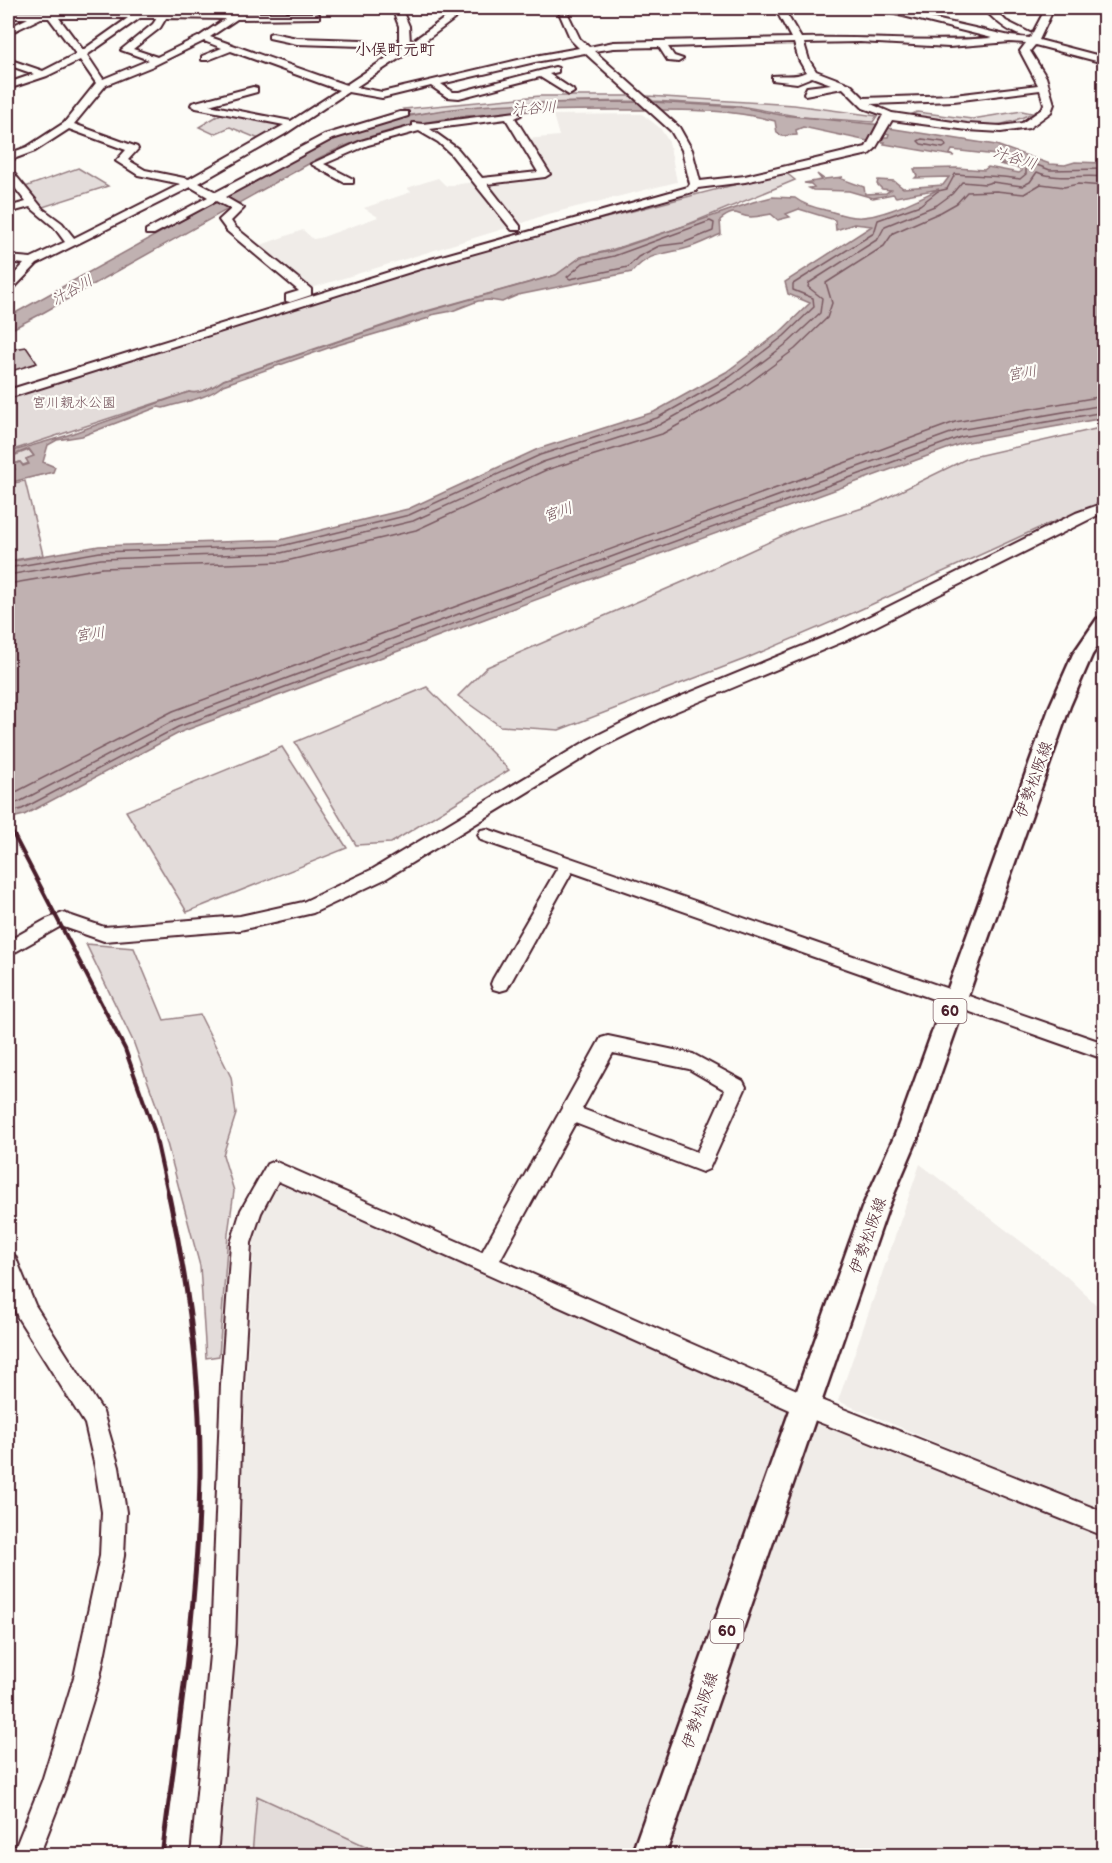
<svg xmlns="http://www.w3.org/2000/svg" width="1112" height="1863" font-family="'Balsamiq Sans','Klee One',sans-serif">
	<style>
		.built { fill: #f0ece8 }
		.green { fill: #e3dcda; stroke: #967e82; stroke-width: 1.5 }
		.water { fill: #c0b1b1; stroke: #91777b; stroke-width: 1.5 }
		.lines { fill: none; stroke-linecap: round; stroke-linejoin: round }
		.shore { stroke: #795961; stroke-width: 1.5 }
		.building { fill: #d0c5c4; stroke: #4a1f2b; stroke-width: 1.5 }
		.minor-casing { stroke: #4a1f2b; stroke-width: 4 }
		.major-casing { stroke: #4a1f2b; stroke-width: 5 }
		.minor { fill: #fdfcf7; fill-rule: evenodd }
		.major { fill: #fdfcf7; fill-rule: evenodd }
		.rail-far1 { stroke: #4a1f2b; stroke-width: 4 }
		.rail { stroke: #4a1f2b; stroke-width: 5 }
		.labels { text-anchor: middle; stroke-width: 4.5; stroke-linejoin: round; paint-order: stroke }
		.far-park-label { font-size: 14px; fill: #704e57; stroke: #fdfcf7 }
		.far-water-label { font-size: 15px; font-style: italic; fill: #73525a; stroke: #fdfcf7 }
		.shield { fill: #fdfcf7; stroke: #806168; stroke-width: 1.5 }
		.shield-label { font-size: 15px; font-weight: bold; fill: #4a1f2b }
		.far-quarter-label { font-size: 16px; font-weight: bold; fill: #4a1f2b; stroke: #fdfcf7 }
		.street-label { font-size: 16px; fill: #4a1f2b; stroke: #fdfcf7 }
	</style>
	<rect width="100%" height="100%" fill="#fdfcf7"/>
	<filter id="ink" filterUnits="userSpaceOnUse"><feTurbulence type="fractalNoise" baseFrequency=".0167" numOctaves="2"/><feDisplacementMap in="SourceGraphic" scale="12" xChannelSelector="R" yChannelSelector="G"/><feConvolveMatrix kernelMatrix="1 2 1 2 8 2 1 2 1" color-interpolation-filters="sRGB"/></filter>
	<g filter="url(#ink)">
		<path class="built" d="M642 114 660 128 669 142 677 182 544 215 523 223 515 221 485 183 543 176 526 139 559 136 553 115Z
			M438 178 446 186 474 182 513 226 308 289 258 246 303 230 313 239 320 238 378 217 364 208 411 192 407 188Z
			M920 1164 1066 1276 1104 1312V1514L838 1401Z
			M270 1180 841 1426 1104 1535V1855L214 1856 233 1628 255 1224Z"/>
		<path class="green" d="M540 96H631L636 101C560 102 486 104 410 115L403 109Z
			M647 96 794 105 877 116 873 122 802 117 740 106 653 101Z
			M1022 111 1032 113C989 136 955 123 910 115L917 112 972 119Z
			M224 112 293 124 264 141 230 127 214 134 199 127Z
			M78 168 108 186 43 207 25 187Z
			M785 172 795 180 684 226 611 250 581 257 556 275 423 312 223 380C214 386 200 395 189 392L10 451 13 456 29 450 34 456 26 459 29 463 23 465 20 462 12 464 15 469 9 471 8 469V396C263 307 524 238 785 172Z
			M1104 427V502L1041 527 855 612 745 659 559 730 500 726 458 696 487 667 685 581 797 529 872 505 968 458Z
			M25 481 43 555 8 561V484Z
			M427 687 509 770 391 843 356 845 295 742Z
			M282 747 347 848 187 912 126 811Z
			M86 944 134 948 164 1020 200 1015 231 1077 236 1114 223 1155 234 1191 228 1234 219 1356 206 1358 200 1266 158 1110 133 1041Z
			M257 1796 385 1855H252Z"/>
		<path class="water" d="M651 102 740 107 781 115 882 125 872 142 803 127 796 130 797 135 782 136 777 133 775 121C727 108 678 110 629 110 525 110 416 109 321 157L39 315 8 331V317L282 165C309 151 336 137 365 128 456 98 557 103 651 102Z
			M888 128 996 145 1050 164 1065 165 1075 162 1104 163V418L963 443 632 564 181 732 24 815 8 819V562L99 546 280 540 408 509 538 449 654 412 726 372 780 332 810 303 788 294 785 282 872 226 854 224 836 230 835 220 799 209 786 214 790 217 778 220 771 214C765 215 758 217 751 217 736 216 736 207 720 220L721 234C709 239 697 246 684 249 661 255 650 252 632 272L518 295 502 302 489 300 478 301 452 311 431 315 429 318 331 347 223 385C208 399 182 402 163 408L158 407 82 436 57 440 48 445 43 462 55 467 53 472 8 483V469H15L12 465 20 462 23 466 29 464 26 459 34 456 29 449 13 455 10 452 65 436 189 392C200 395 214 387 224 380L422 313 556 275 581 257 612 251 753 202 772 197 795 198C804 205 814 207 825 210 835 212 846 217 856 217 881 219 917 199 939 189L896 197 893 194 873 198 849 191 813 190 809 188 814 187 811 184 804 183 822 180 817 174 824 179 843 177 839 178 864 187 865 194 886 193 891 190 882 189 877 184 878 180 894 181 903 188 943 185 949 177 915 178 917 176 914 169 957 168 984 170 988 167 1019 173 1022 171 1019 168 999 164 1010 161 996 155 952 150 950 154 954 156 884 144 885 142H881L884 137H888L889 134 886 133Z"/>
		<g class="lines">
			<path class="shore" d="M922 139 944 142 946 146 943 148 921 144 918 141Z
				M710 221 714 223 713 231 683 243 659 246 638 257 628 267 570 279 567 277 583 263 614 256Z
				M8 568 100 552 281 546 409 515 540 455 657 418 730 377 784 336 814 307 813 298 793 290V284L874 233 878 220 920 205 938 191 947 189 955 174C977 176 998 175 1020 179L1026 174V165L1029 162 1050 170 1104 169
				M8 575 101 559 281 553 413 521 543 462 659 425 733 384 789 342 820 313 822 298 808 287 809 283 878 239 885 226 937 205 952 194 962 182 985 184 992 182 1022 186 1030 182 1037 172C1058 181 1082 174 1104 177
				M8 584 102 568 282 562 416 530 546 470 662 434 737 392 795 349 827 318 832 303 826 283 884 246 893 233 941 212 957 203 967 192 996 191 1024 194 1041 184 1064 187 1078 184 1104 186
				M8 796 173 711 955 422 1104 396
				M8 805 19 802 175 720 627 551 959 430 1104 405
				M8 813 22 809 178 727 629 558 961 437 1104 412"/>
		</g>
		<path class="building" d="M26 347 37 363 8 372V350Z"/>
		<g class="lines">
			<g class="minor-casing">
				<path id="minor" d="M392 8H401L409 26 410 43 459 8H469L421 44 356 87 382 92 535 56 579 48 571 40 557 8H565L580 39 589 47 614 42 791 38 775 8H783L801 38C865 36 928 43 992 38L871 8H886L1010 36 1030 38 1046 8H1054L1039 40 1104 57V63L1035 45 1030 51 1046 77 1054 104 1051 112 1029 128 1001 132 967 130 892 120 875 149 869 154 745 182 698 188 696 191 439 263 8 398V390L431 259 688 187 690 184 682 150 671 131 585 53 535 62 441 84 453 92H459L555 67 558 68V72L549 74 573 90 574 92 569 95 540 77 459 98 447 97 431 86 382 98 348 92 285 134 199 183 216 192 324 135 400 112H408V116L332 139 225 197 244 208 231 221 235 227 311 289V295L290 302 286 301V295L299 291 227 231 219 220 231 209 216 201 154 234H146V230L208 197 191 187 37 264 12 290H8V281L24 264 8 262V256L31 258 65 242 54 227 30 207 8 213V207L26 202 8 179V170L12 171 43 209 62 223 74 238 181 184 138 175 116 161 126 150 69 129 35 151 8 161V154L27 147 64 123 96 83 80 60 47 76 8 89V83L34 74 8 65V59L43 71 76 54 49 18H41L8 34V28L28 18H8V12L231 13 236 9 240 13H316L319 14V18L237 19 210 37 346 85 403 47 399 44V26ZM59 18H128L83 50ZM140 18H157L153 24 121 50 149 60 103 79 87 55ZM166 18 225 19 200 36 157 57 133 49 160 28ZM204 41 222 48 202 56V60H208L231 51 339 90 291 121 209 105 257 92V88L253 87 192 103 191 105 196 108 284 125 189 179 145 170 128 160 138 149 137 147 74 124 106 85 153 66ZM860 42 949 47 1010 42 1026 43 1020 51 1038 85 954 95 864 98 850 84 816 71 809 60 804 43ZM794 43 799 60 806 72C794 78 785 74 772 76V80L797 83 812 77 831 84 807 87 804 93 805 95 843 88 863 108 883 115 866 147 745 176 700 181 692 150 679 127 594 51 614 48 659 47 668 61 678 62 683 59 674 56 668 47ZM1040 90 1044 104 1042 109 1022 123 1001 126 967 124 892 113 871 104 954 101Z
					M983 8H993L1006 21 1032 34C1019 43 992 18 983 8Z
					M272 33 297 38 362 40 367 43 362 46 297 44 269 38V34Z
					M516 112 521 115 515 118 550 174 545 177 487 184 520 226V230H512L450 153 438 142 419 131 368 145 324 164 353 179V183H345L311 164 361 141 413 126V123L423 124ZM506 119 538 172 482 178 458 149 430 129Z
					M1104 503V512L854 637 660 718 600 748 385 879 313 913 240 930 104 941 61 926 8 956V941L47 919 63 913 104 927 240 916 303 902 373 869 588 740 648 710 844 629 1076 513Z
					M487 829 1104 1043V1059L572 872 507 989 500 991 493 989 491 984 493 979 558 867 481 840 478 835 481 830Z
					M608 1036 693 1054 743 1081 746 1087 709 1169 702 1172 575 1123 500 1260 813 1397 1104 1512V1536L799 1414 278 1181 261 1213 251 1243 243 1384 235 1644 217 1856H191L211 1644 221 1384 231 1243 241 1210 267 1164 274 1161 482 1252 601 1038ZM613 1053 689 1069 725 1090 697 1152 582 1109Z
					M8 1253 15 1256 35 1305 103 1412 119 1467 126 1512 124 1556 100 1677 68 1781 39 1856H12L42 1781 74 1677 100 1556 102 1512 95 1467 85 1424 18 1318 8 1290Z"/>
			</g>
			<g class="major-casing">
				<path id="major" d="M1104 617V637L1092 655 1070 706 919 1135 888 1208 665 1856H631L862 1208 895 1135 1050 706 1073 654 1097 619Z"/>
			</g>
			<use href="#minor" class="minor"/>
			<use href="#major" class="major"/>
			<path class="rail-far1" d="M8 824 125 1049 154 1130 169 1198"/>
			<path class="rail" d="M162 1856C178 1730 198 1603 200 1476 201 1382 189 1287 169 1196"/>
		</g>
	</g>
	<g class="labels">
		<g class="far-park-label">
			<text x="74" y="407">宮川親水公園</text>
		</g>
		<g class="far-water-label">
			<text transform="translate(534 108) rotate(-3)" y="5">汁谷川</text>
			<text transform="translate(1015 158) rotate(17)" y="5">汁谷川</text>
			<text transform="translate(72 290) rotate(-29)" y="5">汁谷川</text>
			<text transform="translate(1022 373) rotate(-9)" y="5">宮川</text>
			<text transform="translate(558 512) rotate(-20)" y="5">宮川</text>
			<text transform="translate(90 634) rotate(-8)" y="5">宮川</text>
		</g>
		<g class="shield">
			<rect x="933.5" y="999" width="33" height="24" rx="4.5"/>
			<rect x="710.5" y="1619" width="33" height="24" rx="4.5"/>
		</g>
		<g class="shield-label">
			<text x="950" y="1016">60</text>
			<text x="727" y="1636">60</text>
		</g>
		<g class="far-quarter-label">
			<text x="395" y="55">小俣町元町</text>
		</g>
		<g class="street-label">
			<text transform="translate(1033 779) rotate(-70)" y="6">伊勢松阪線</text>
			<text transform="translate(867 1235) rotate(-70)" y="6">伊勢松阪線</text>
			<text transform="translate(699 1710) rotate(-71)" y="6">伊勢松阪線</text>
		</g>
	</g>
	<rect width="1112" height="1863" fill="none" stroke="#fdfcf7" stroke-width="30"/>
	<rect x="15" y="15" width="1082" height="1833" fill="none" stroke="#4a1f2b" stroke-width="2" filter="url(#ink)"/>
</svg>
